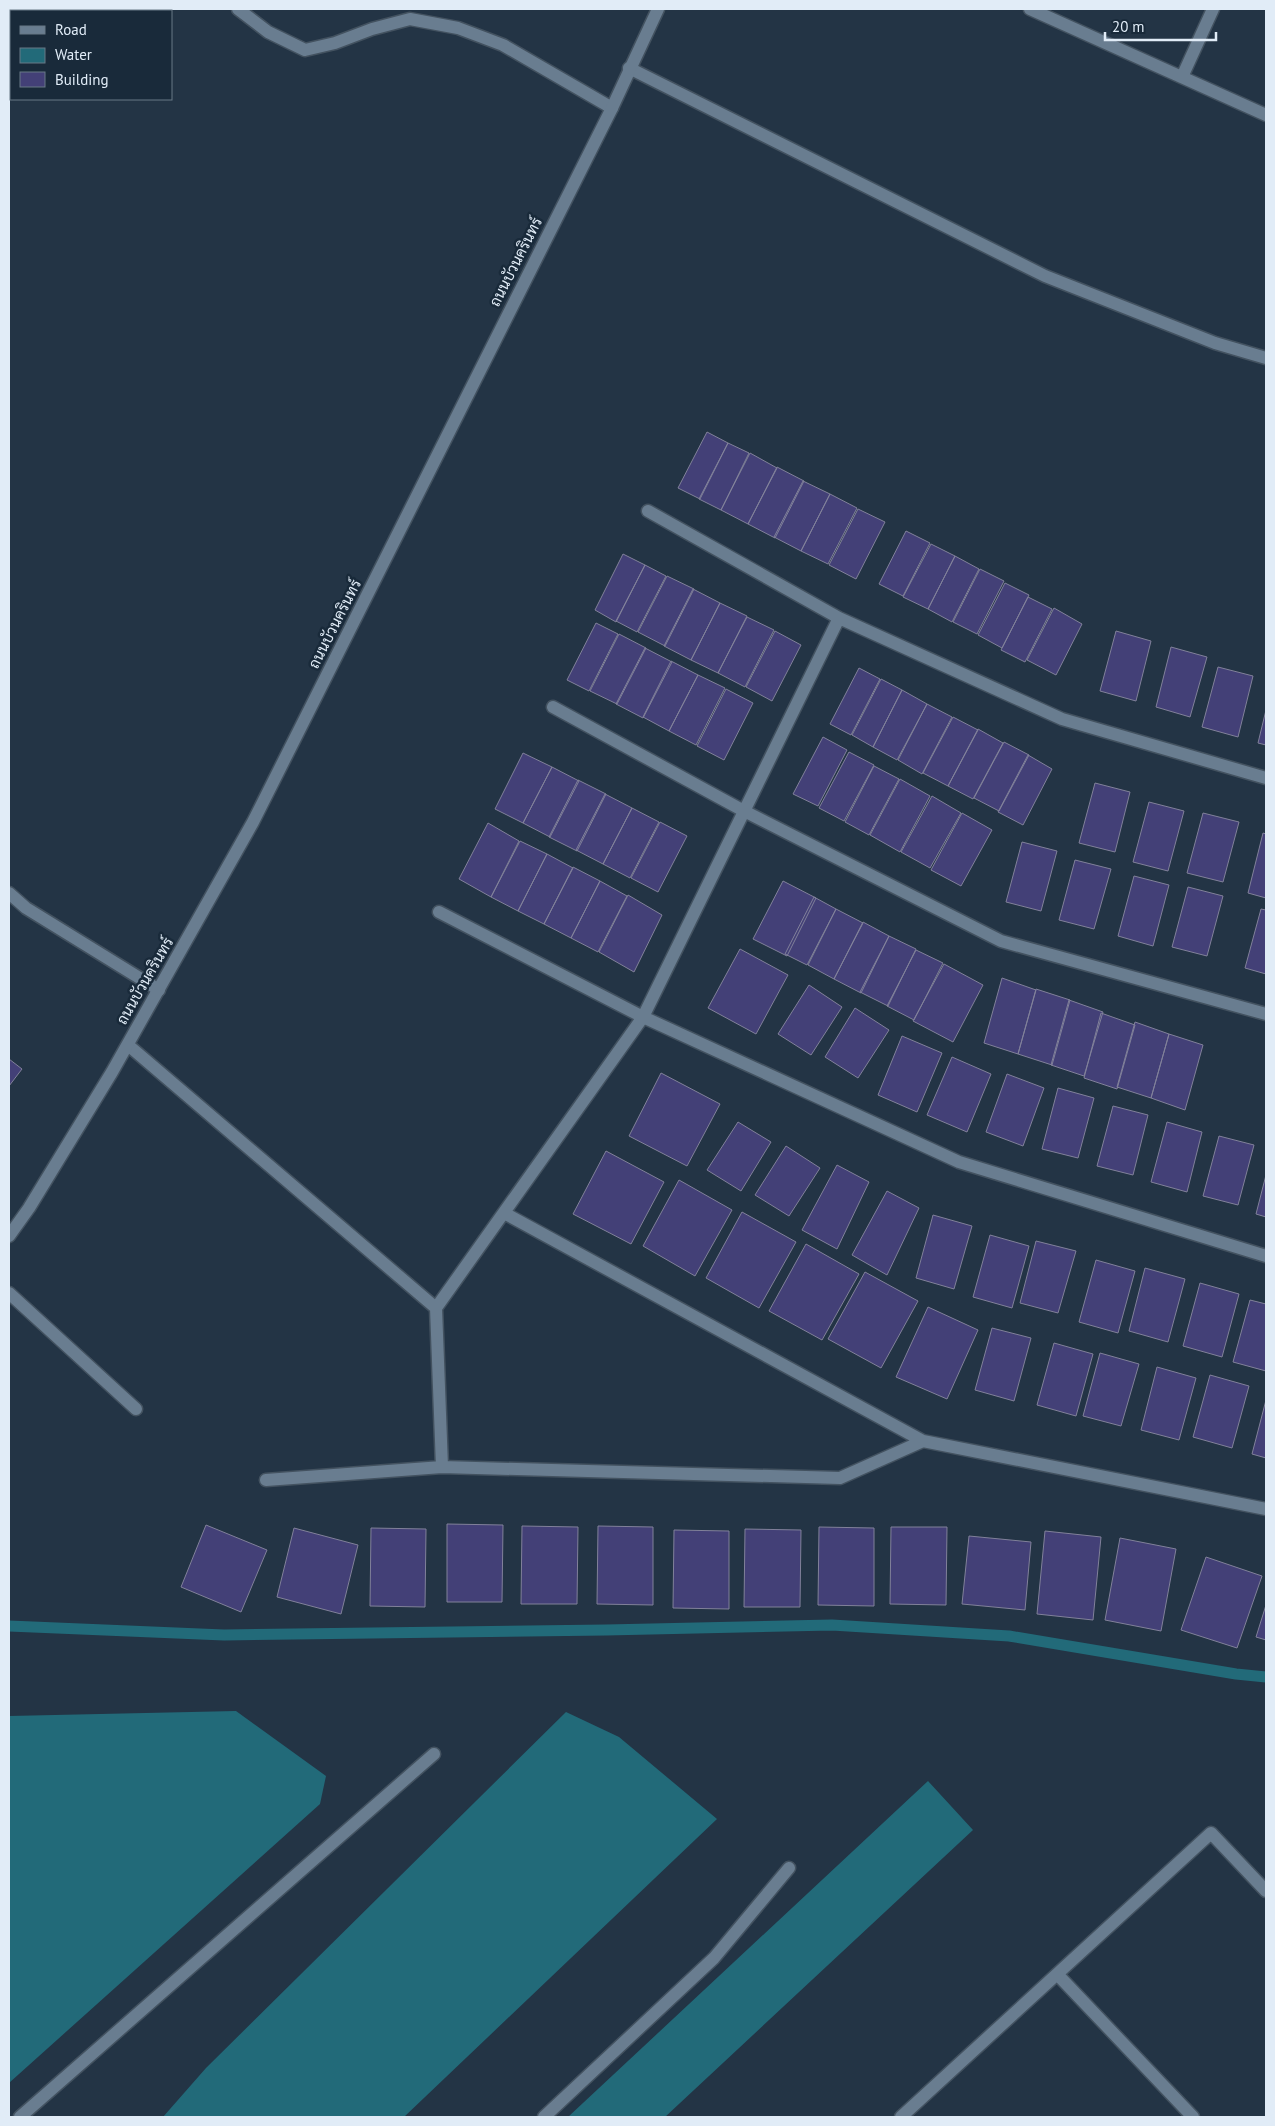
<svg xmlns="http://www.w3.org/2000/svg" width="1275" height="2126" font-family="'PT Sans',Sarabun,sans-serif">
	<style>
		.water { fill: #226a79 }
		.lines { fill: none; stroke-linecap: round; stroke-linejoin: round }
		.stream { stroke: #226a79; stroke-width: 11 }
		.building { fill: #434077; stroke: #81819a }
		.service-casing { stroke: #435260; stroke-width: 15 }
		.minor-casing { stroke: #435260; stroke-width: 15 }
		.tertiary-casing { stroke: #435260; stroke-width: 15 }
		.service { stroke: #697d90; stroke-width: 12 }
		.minor { stroke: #697d90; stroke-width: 12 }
		.tertiary { stroke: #697d90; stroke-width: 12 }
		.labels { text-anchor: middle; stroke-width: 5; stroke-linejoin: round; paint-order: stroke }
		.street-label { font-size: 15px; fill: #e1ecf7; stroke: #192a3a }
	</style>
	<rect width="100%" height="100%" fill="#233445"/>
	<path class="water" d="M236 1711 326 1776 320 1804 9 2083V1716Z
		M566 1712 619 1737 717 1819 404 2117H163L206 2068Z
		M928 1781 973 1830 665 2117H568Z"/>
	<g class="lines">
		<path class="stream" d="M9 1626 224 1635 606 1630 832 1625 1009 1636 1236 1674 1266 1677"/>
	</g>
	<path class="building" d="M707 432 728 443 700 499 678 488Z
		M728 443 749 453 721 510 699 499Z
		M750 453 777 468 748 524 721 510Z
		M777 467 804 481 775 538 748 524Z
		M803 481 830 494 801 551 774 537Z
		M830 494 857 508 828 564 801 551Z
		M858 509 885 522 856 579 829 565Z
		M906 531 930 543 903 596 879 584Z
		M931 544 955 556 928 609 903 597Z
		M623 554 645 565 616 622 595 610Z
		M955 556 979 569 952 622 928 609Z
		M645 565 666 576 637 632 616 621Z
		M980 569 1004 581 977 634 953 622Z
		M667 576 694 589 665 646 638 632Z
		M1005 583 1029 595 1002 648 978 635Z
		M693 589 720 603 691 660 664 646Z
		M1028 597 1052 609 1025 662 1001 650Z
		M720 603 747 616 718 673 691 660Z
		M1054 608 1082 624 1056 675 1027 660Z
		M747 617 774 630 745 687 718 673Z
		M596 623 618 634 589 691 567 680Z
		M775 631 801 645 772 701 746 687Z
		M1116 631 1151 641 1136 701 1100 691Z
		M619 634 646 648 617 704 590 691Z
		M1171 647 1207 657 1190 717 1156 707Z
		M645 648 672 662 643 718 616 704Z
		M671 661 698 675 669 731 643 717Z
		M1218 667 1253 676 1238 737 1202 727Z
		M859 668 880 679 851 735 830 724Z
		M698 675 725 688 696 745 669 731Z
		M881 679 902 690 873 747 852 735Z
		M726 689 753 703 724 760 697 746Z
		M902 690 927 704 897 760 873 747Z
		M927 704 952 717 922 774 898 760Z
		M1266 710V745L1258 743Z
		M953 717 978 730 948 786 923 773Z
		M978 729 1003 743 973 799 948 786Z
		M823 737 847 750 818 806 793 794Z
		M1004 742 1029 755 999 811 974 798Z
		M849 752 874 765 844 821 819 808Z
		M523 753 552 767 523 823 495 809Z
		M1028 755 1052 769 1023 825 998 812Z
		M874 766 899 779 869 835 845 822Z
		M552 767 579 781 550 837 523 823Z
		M900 779 930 796 900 852 870 835Z
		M578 780 606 794 577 851 549 837Z
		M1095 783 1130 792 1115 852 1079 843Z
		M605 794 632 808 603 864 576 850Z
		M932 796 961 813 930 868 901 852Z
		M1149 802 1184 811 1168 871 1133 862Z
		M632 808 659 822 630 878 603 864Z
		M962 813 992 830 961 886 931 870Z
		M1203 813 1239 822 1223 882 1187 873Z
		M660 822 687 836 658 892 631 878Z
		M488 823 519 841 491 897 459 879Z
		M1263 833 1266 834V898L1248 893Z
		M520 841 547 854 518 911 491 897Z
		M1022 842 1057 851 1041 911 1006 902Z
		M547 854 573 868 544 924 518 911Z
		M1075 860 1111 869 1094 929 1059 920Z
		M573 867 600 881 571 938 544 924Z
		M1134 876 1169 885 1153 946 1118 936Z
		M600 881 627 896 598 952 571 938Z
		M783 881 816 898 787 956 753 939Z
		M1188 887 1223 896 1207 956 1172 947Z
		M628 895 662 915 634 972 599 952Z
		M814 897 836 909 807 965 785 954Z
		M836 909 863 923 834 979 808 965Z
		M1261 909 1266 910V974L1245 968Z
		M863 922 889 936 861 993 834 979Z
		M889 936 916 949 888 1006 860 992Z
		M740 949 788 975 756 1034 708 1008Z
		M916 950 943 963 914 1020 887 1006Z
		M944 964 983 985 953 1042 913 1021Z
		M1002 978 1036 990 1018 1054 984 1043Z
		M809 985 842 1007 811 1055 778 1034Z
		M1036 989 1070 1000 1052 1065 1018 1054Z
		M1069 1000 1103 1012 1084 1076 1051 1065Z
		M855 1008 889 1030 858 1078 825 1057Z
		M1101 1013 1135 1025 1117 1089 1084 1078Z
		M1135 1022 1169 1034 1151 1098 1117 1087Z
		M1169 1034 1203 1045 1185 1110 1151 1098Z
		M902 1036 942 1053 917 1112 878 1095Z
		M952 1057 991 1074 967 1132 927 1115Z
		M9 1059 22 1069 9 1086Z
		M661 1073 720 1104 687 1166 629 1136Z
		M1007 1074 1044 1088 1023 1146 986 1132Z
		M1058 1088 1094 1098 1078 1158 1042 1149Z
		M1113 1106 1148 1115 1133 1175 1097 1166Z
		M738 1122 771 1142 741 1191 707 1170Z
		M1167 1122 1202 1132 1187 1192 1151 1182Z
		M1219 1136 1254 1145 1238 1205 1203 1196Z
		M786 1146 820 1168 789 1216 755 1195Z
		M606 1151 664 1182 631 1244 573 1214Z
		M837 1165 869 1182 837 1249 802 1230Z
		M1266 1175V1217L1256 1214Z
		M679 1180 732 1210 695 1276 643 1246Z
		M887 1191 919 1208 887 1275 852 1255Z
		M742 1212 796 1242 759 1308 706 1278Z
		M933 1215 972 1226 954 1289 916 1278Z
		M990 1235 1029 1246 1012 1308 973 1297Z
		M1036 1241 1076 1251 1058 1313 1020 1303Z
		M806 1244 859 1274 822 1340 769 1311Z
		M1096 1260 1135 1271 1118 1333 1079 1322Z
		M1145 1268 1185 1279 1168 1342 1129 1331Z
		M865 1272 918 1301 881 1368 828 1339Z
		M1200 1283 1239 1294 1222 1357 1183 1346Z
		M1250 1300 1266 1304V1371L1233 1362Z
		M928 1307 978 1330 947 1399 896 1377Z
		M992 1328 1031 1338 1014 1401 975 1390Z
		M1054 1343 1093 1354 1076 1416 1037 1405Z
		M1100 1353 1139 1364 1121 1426 1083 1416Z
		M1157 1367 1196 1378 1179 1440 1141 1430Z
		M1210 1375 1249 1386 1232 1448 1193 1437Z
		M1266 1400V1458L1252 1454Z
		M447 1524 503 1525 502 1602H447Z
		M206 1525 267 1550 241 1612 181 1587Z
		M522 1526 578 1527 577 1604H521Z
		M598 1526 653 1527V1605L597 1604Z
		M819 1527 874 1528V1606L818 1605Z
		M891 1527H947L946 1605 890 1604Z
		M294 1528 358 1545 341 1614 277 1597Z
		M371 1528 426 1529 425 1607 370 1606Z
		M745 1529 801 1530 800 1607H744Z
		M674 1530 729 1531V1609L673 1608Z
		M1045 1531 1101 1537 1093 1620 1037 1614Z
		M969 1536 1031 1542 1025 1610 962 1604Z
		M1120 1538 1176 1549 1161 1631 1105 1620Z
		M1206 1557 1262 1576 1237 1648 1181 1630Z
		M1266 1605V1640L1256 1637Z"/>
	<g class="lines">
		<g class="service-casing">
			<path id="service" d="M238 9 268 32 305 50 335 43 372 29 410 19 458 28 503 45 612 108
				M1030 9 1266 115
				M1182 77 1213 9
				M544 2117 714 1958 789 1868"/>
		</g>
		<g class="minor-casing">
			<path id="minor" d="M629 68 1045 276 1215 343 1266 358
				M648 511 839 618 1062 719 1266 778
				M553 707 744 811 1001 941 1266 1014
				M9 893 26 908 159 990
				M439 912 643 1017 959 1162 1266 1256
				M128 1045 436 1308 442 1467
				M504 1213 923 1441 1266 1509
				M9 1293 136 1409
				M436 1308 643 1017 839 618
				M266 1480 442 1467 840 1478 923 1441
				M1057 1974 1193 2117
				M20 2117 434 1754
				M901 2117 1211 1833 1266 1891"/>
		</g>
		<g class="tertiary-casing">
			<path id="tertiary" d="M9 1236 29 1208 112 1072 253 822 612 108 658 9"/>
		</g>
		<use href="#service" class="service"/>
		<use href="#minor" class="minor"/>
		<use href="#tertiary" class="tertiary"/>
	</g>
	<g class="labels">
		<g class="street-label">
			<text transform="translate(516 262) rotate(-63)" y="5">ถนนบัวนครินทร์</text>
			<text transform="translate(335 624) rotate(-63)" y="5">ถนนบัวนครินทร์</text>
			<text transform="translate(145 981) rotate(-60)" y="5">ถนนบัวนครินทร์</text>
		</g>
	</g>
	<rect width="1275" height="2126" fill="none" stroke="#e1ecf7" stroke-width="20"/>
	<rect x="10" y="10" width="162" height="90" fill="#192a3a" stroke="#697886"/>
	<rect x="20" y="26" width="25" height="8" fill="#697d90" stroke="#697886"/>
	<text x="55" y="35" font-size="15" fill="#e1ecf7">Road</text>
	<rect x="20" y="48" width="25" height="15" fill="#226a79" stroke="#697886"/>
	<text x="55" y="60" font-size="15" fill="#e1ecf7">Water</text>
	<rect x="20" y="72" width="25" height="15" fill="#434077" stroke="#697886"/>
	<text x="55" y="85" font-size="15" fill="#e1ecf7">Building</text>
	<path d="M1105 32v8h111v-8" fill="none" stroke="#e1ecf7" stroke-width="2.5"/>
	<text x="1112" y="32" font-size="15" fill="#e1ecf7" stroke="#192a3a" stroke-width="4" paint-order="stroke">20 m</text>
</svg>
